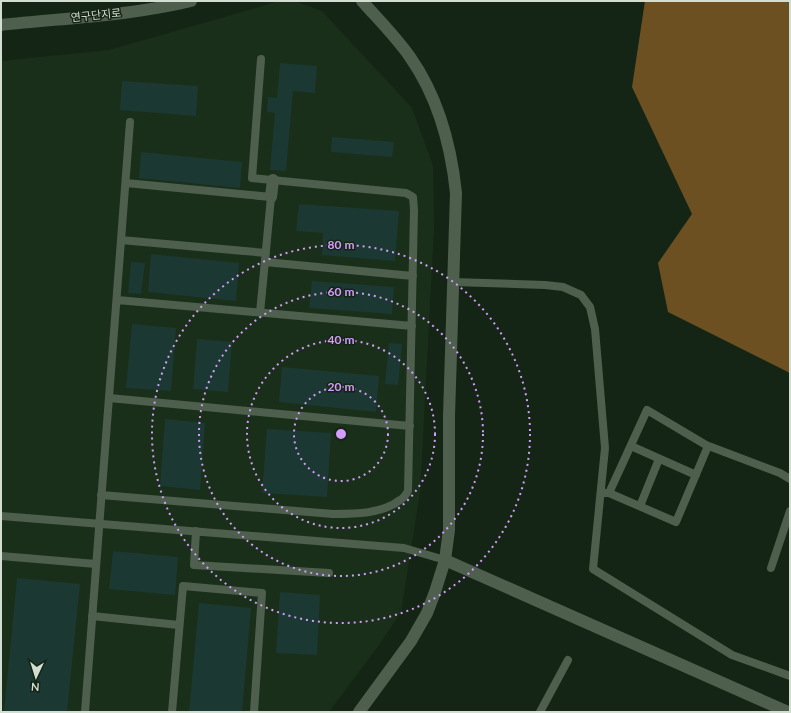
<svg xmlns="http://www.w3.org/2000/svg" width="791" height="713" font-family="Lato,'Noto Sans KR',sans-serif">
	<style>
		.built { fill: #1a2f1a }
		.forest { fill: #6c5021 }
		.building { fill: #1c3832 }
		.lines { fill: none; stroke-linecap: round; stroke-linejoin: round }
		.lane { stroke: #4e604d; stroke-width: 8 }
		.street { stroke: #4e604d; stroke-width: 12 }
		.secondary { stroke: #4e604d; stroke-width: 12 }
		.ring { fill: none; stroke: #d49cfb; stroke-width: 2; stroke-dasharray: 2 4 }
		.labels { text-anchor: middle; stroke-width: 3; stroke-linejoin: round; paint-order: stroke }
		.street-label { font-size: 11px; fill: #d3ded3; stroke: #152515 }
		.centre { fill: #d49cfb; stroke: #152515; stroke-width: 2 }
		.ring-label { font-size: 12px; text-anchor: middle; font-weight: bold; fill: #d49cfb; stroke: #152515; stroke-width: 3; stroke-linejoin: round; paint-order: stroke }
	</style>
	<rect width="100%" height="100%" fill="#152515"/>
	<path class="built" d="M280 1H294L322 11 412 108 433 166 434 229 420 492 401 612 379 645 329 712H1V61L109 50Z"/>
	<path class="forest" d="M645 1H790V374L788 372 668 312 658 263 692 214 632 87Z"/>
	<path class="building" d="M280 63 317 66 315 93 293 91 286 171 270 170 275 113 267 112 268 97 277 98Z
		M122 81 198 86 196 116 120 110Z
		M332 137 394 142 392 157 331 152Z
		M141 152 242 162 240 188 139 178Z
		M299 204 399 211 395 261 322 255 323 233 296 231Z
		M151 254 239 263 236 301 148 292Z
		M131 262 145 263 141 294 128 293Z
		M312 281 394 287 392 314 309 308Z
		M132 324 176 328 171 391 126 388Z
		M197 339 232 342 228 392 193 389Z
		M389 343 402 344 398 385 385 384Z
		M282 367 379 376 376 412 279 402Z
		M165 419 205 423 200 490 160 486Z
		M267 429 331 433 327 497 262 493Z
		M113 551 178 557 175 595 109 589Z
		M17 578 80 584 67 712H4Z
		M280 592 320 595 317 655 276 653Z
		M199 603 251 608 242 712H189Z"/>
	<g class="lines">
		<path class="lane" d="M126 183 271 197 260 313
			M121 240 266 253
			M265 262 413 276
			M452 282 545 285 563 287 581 295 590 307 595 329 605 448 593 569 732 655 790 676
			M117 300 412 326
			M109 398 410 426
			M631 446 696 475
			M601 493H609L647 410 706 445 780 473 790 479
			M609 493 676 522 708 446
			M101 495 333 514C355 514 382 514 400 500 404 498 406 494 408 491L414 210 413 197 406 193 252 178 261 59
			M640 506 659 459
			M1 516 404 548 445 560
			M196 531 194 565 329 573
			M1 556 96 564
			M771 568 790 511
			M92 616 179 625
			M85 712 130 122
			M172 712 183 586 262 593 254 712
			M540 712 568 660"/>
		<path class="street" d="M271 197 273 180
			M445 560 788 712"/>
		<path class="secondary" d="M1 25C64 18 129 16 191 1
			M359 712 411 641 427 613 435 592 445 560 449 530V416L456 193C451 145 438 97 410 57 396 37 378 19 362 1"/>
	</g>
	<g class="ring">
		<circle cx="341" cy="434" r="47"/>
		<circle cx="341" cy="434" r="94"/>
		<circle cx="341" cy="434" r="142"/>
		<circle cx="341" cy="434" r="189"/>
	</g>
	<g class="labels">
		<g class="street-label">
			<text transform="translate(96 15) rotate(-6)" y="4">연구단지로</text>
		</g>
	</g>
	<circle cx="341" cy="434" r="6" class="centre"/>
	<g class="ring-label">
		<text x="341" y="249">80 m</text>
		<text x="341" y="296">60 m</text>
		<text x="341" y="344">40 m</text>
		<text x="341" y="391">20 m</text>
	</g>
	<rect width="791" height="713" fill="none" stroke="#d3ded3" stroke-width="4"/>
	<g transform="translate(36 677) rotate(184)" stroke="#152515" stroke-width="3" paint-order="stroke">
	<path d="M0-3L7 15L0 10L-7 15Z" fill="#d3ded3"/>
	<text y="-6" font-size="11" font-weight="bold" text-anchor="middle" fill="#d3ded3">N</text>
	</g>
</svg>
